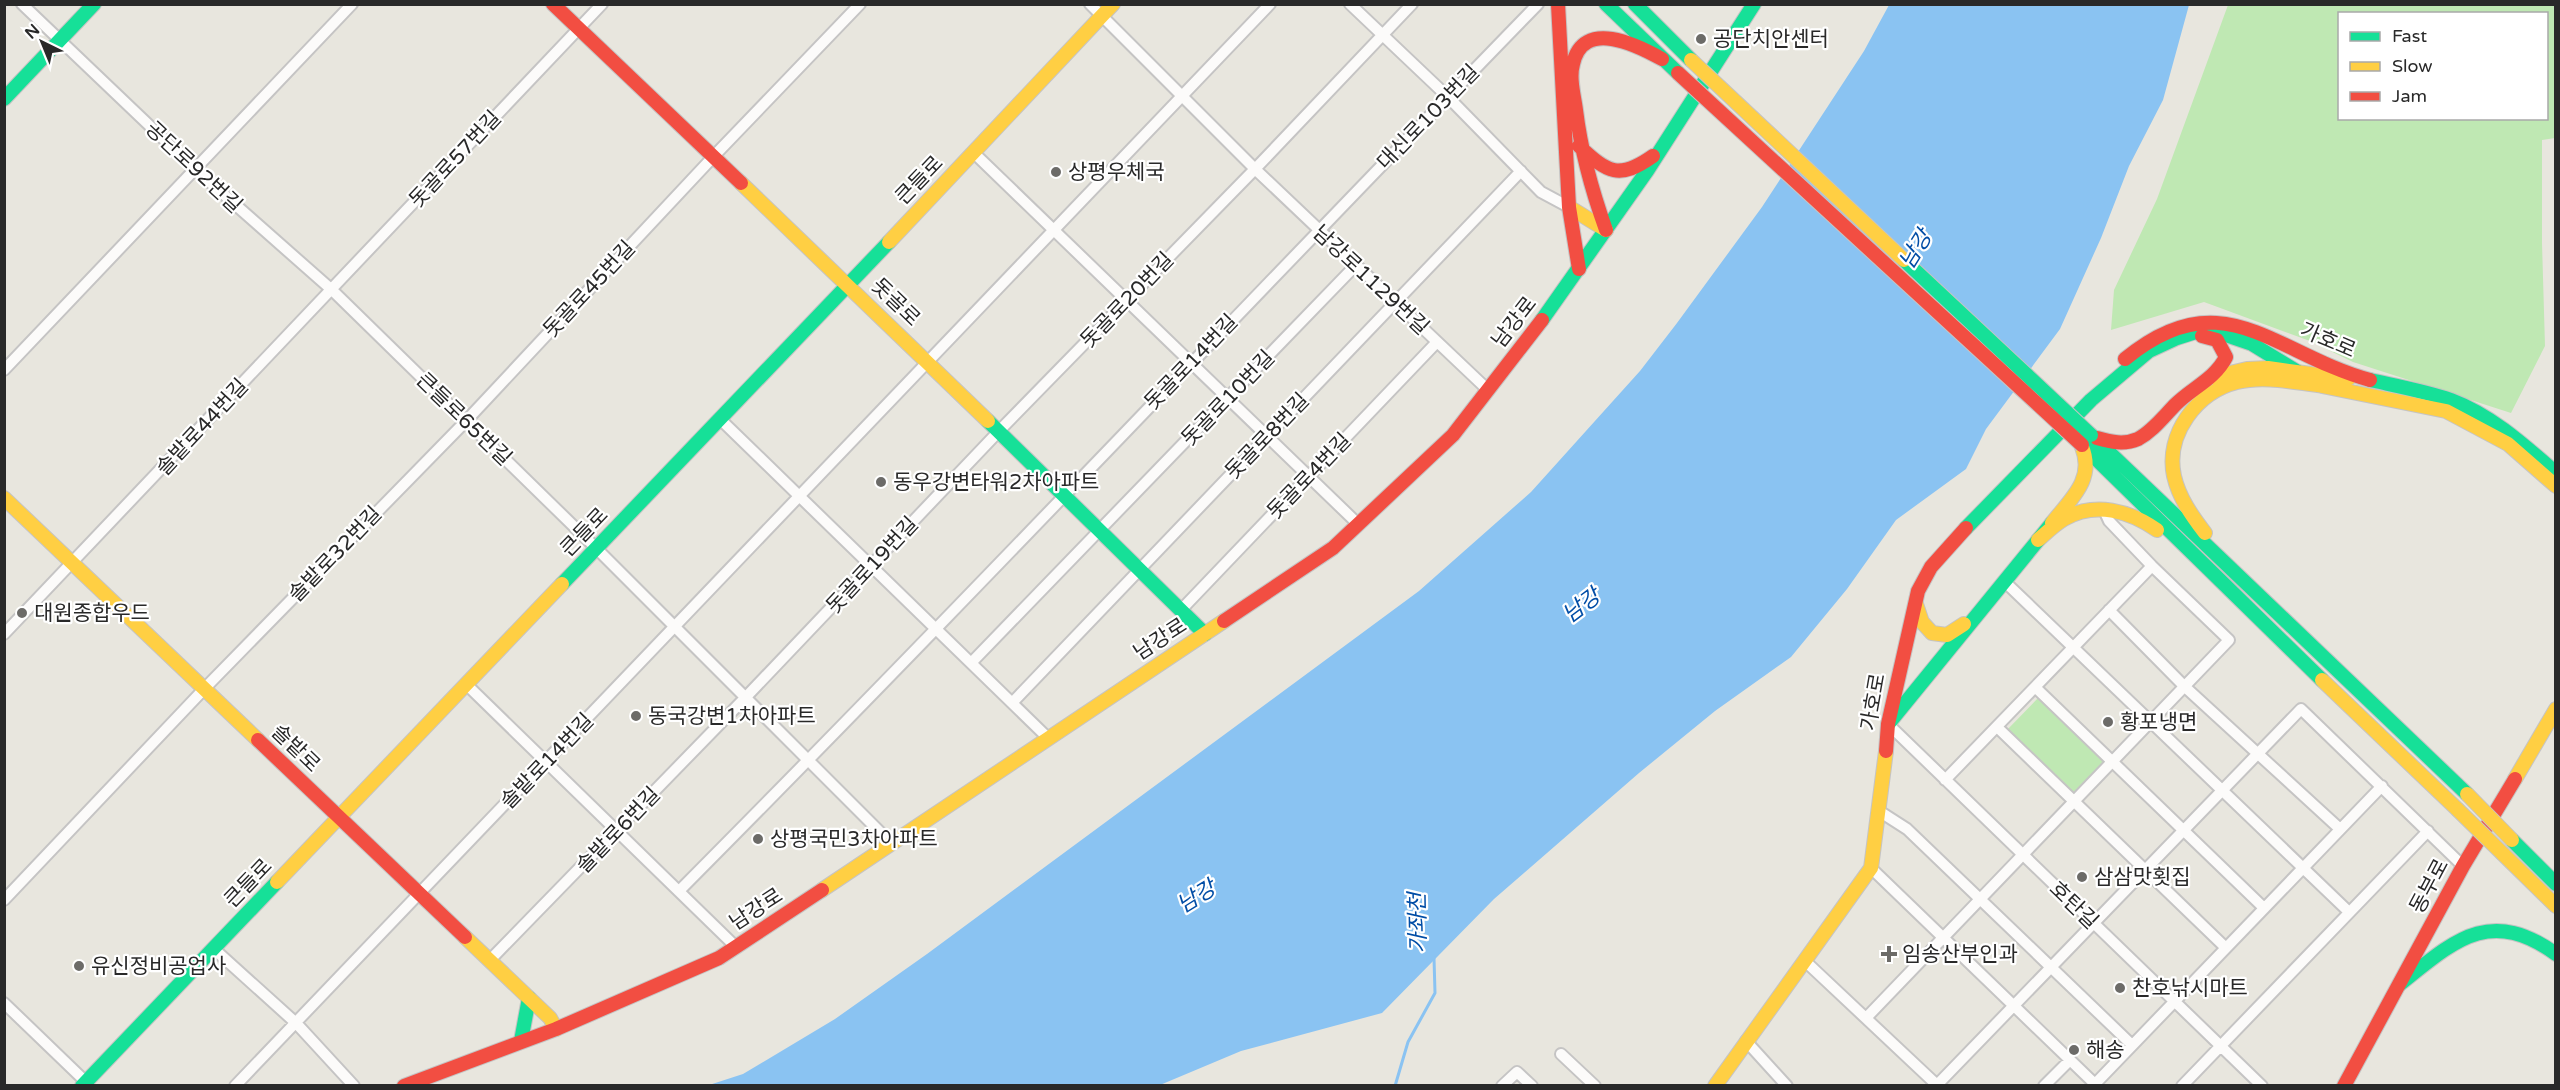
<svg xmlns="http://www.w3.org/2000/svg" width="2560" height="1090" font-family="'Varela Round','Noto Sans KR',sans-serif">
	<style>
		.green { fill: #bfe8b3; fill-rule: evenodd }
		.water { fill: #8ac3f2 }
		.lines { fill: none; stroke-linecap: round; stroke-linejoin: round }
		.stream { stroke: #8ac3f2; stroke-width: 3 }
		.street-casing { stroke: #c5c4c4; stroke-width: 14 }
		.fast-casing { stroke: #c5c4c4; stroke-width: 16 }
		.slow-casing { stroke: #c5c4c4; stroke-width: 16 }
		.jam-casing { stroke: #c5c4c4; stroke-width: 16 }
		.street { stroke: #fcfbfa; stroke-width: 10 }
		.fast { stroke: #16e098; stroke-width: 14 }
		.slow { stroke: #ffcf43; stroke-width: 14 }
		.jam { stroke: #f24e42; stroke-width: 14 }
		.fast-bridge-casing { stroke: #c5c4c4; stroke-width: 16; stroke-linecap: butt }
		.slow-bridge-casing { stroke: #c5c4c4; stroke-width: 16; stroke-linecap: butt }
		.jam-bridge-casing { stroke: #c5c4c4; stroke-width: 16; stroke-linecap: butt }
		.fast-bridge { stroke: #16e098; stroke-width: 14 }
		.slow-bridge { stroke: #ffcf43; stroke-width: 14 }
		.jam-bridge { stroke: #f24e42; stroke-width: 14 }
		.poi-dot { fill: #6c6b68; stroke: #fff; stroke-width: 2 }
		.labels { text-anchor: middle; stroke-width: 4.5; stroke-linejoin: round; paint-order: stroke }
		.poi-label { font-size: 21px; fill: #292929; stroke: #fff; text-anchor: start }
		.street-label { font-size: 21px; fill: #292929; stroke: #fff }
		.water-label { font-size: 22px; font-style: italic; fill: #004da6; stroke: #fff }
	</style>
	<rect width="100%" height="100%" fill="#e8e6de"/>
	<path class="green" d="M2228 5H2555V138L2542 140V243L2545 346 2511 413 2353 362 2310 341 2204 302 2111 330 2114 290 2157 199ZM2340 14H2546V118H2340Z
		M2038 698 2105 763 2074 795 2007 730Z"/>
	<path class="water" d="M1889 5H2189L2163 100 2129 166 2101 238 2060 329 1986 429 1966 469 1896 520 1847 589 1791 657 1715 711 1639 773 1494 899 1382 1013 1241 1051 1160 1085 706 1086 743 1074 835 1019 927 954 1419 591 1531 492 1640 371 1677 323 1762 207 1864 51Z"/>
	<g class="lines">
		<path class="stream" d="M1395 1086 1408 1042 1435 993 1434 958"/>
		<g class="street-casing">
			<path id="street" d="M22 4 196 170 332 290 597 549 892 844
				M1090 4 1255 169 1488 390
				M1350 4 1448 97 1541 192 1569 207
				M974 153 1358 524
				M4 370 352 4
				M720 419 1048 738
				M2004 581 2349 912
				M1181 610 1437 342
				M2109 610 2184 686 2340 829
				M4 634 602 4
				M971 663 1356 265
				M467 685 736 947
				M2036 688 2264 908
				M1012 703 1521 171
				M1888 724 2262 1086
				M1997 727 2226 948
				M1945 780 2152 566
				M1879 811 1907 829 2132 1045
				M1871 868 2097 1086
				M679 891C969 599 1251 299 1538 4
				M4 900 205 688 466 421 713 157 860 4
				M214 949 296 1023 354 1086
				M490 960 745 698 999 431 1255 169 1412 4
				M1805 961 1938 1086
				M4 1003 86 1082
				M1866 1018 2229 640 2152 566 2109 521 2104 510
				M1746 1041 1787 1086
				M1561 1054 1595 1086
				M2095 1084 2382 786
				M235 1086 1270 4
				M1502 1086 1517 1072 1532 1086
				M1936 1086 2301 709 2463 866
				M2044 1086 2070 1060
				M2182 1086 2428 831"/>
		</g>
		<g class="fast-casing">
			<path id="fast" d="M1606 4 1678 73
				M1635 4 1691 60
				M4 99 94 4
				M1542 320 1647 171 1754 4
				M2370 380C2397 386 2425 391 2451 400 2491 415 2524 445 2556 473
				M988 421 1205 634
				M2091 435 2467 794
				M2082 445 2322 680
				M1966 528 2091 400 2149 351 2177 338 2199 331H2214L2252 344 2306 377
				M562 584 889 242
				M1889 723 2052 523
				M2512 840 2556 884
				M2400 984C2454 941 2489 906 2556 954
				M521 1041 529 998
				M82 1086 277 882"/>
		</g>
		<g class="slow-casing">
			<path id="slow" d="M741 183 988 421
				M1569 207 1606 230
				M889 242 1113 4
				M2213 377 2247 369 2268 368 2348 379
				M2306 377 2322 386 2446 411 2508 444 2556 486
				M4 498 258 740
				M2052 523C2071 499 2095 479 2082 447
				M2205 533C2192 516 2179 498 2174 476 2165 434 2197 392 2237 382 2266 375 2296 383 2325 386
				M2038 540C2046 533 2054 525 2064 519 2095 501 2130 511 2157 530
				M1916 604 1922 622 1932 633 1947 635 1964 624
				M2322 680 2457 809
				M2515 779 2556 709
				M2503 854 2556 906
				M277 882 562 584
				M822 890 1224 621
				M465 937 550 1018 556 1029
				M1715 1086 1871 868 1886 751"/>
		</g>
		<g class="jam-casing">
			<path id="jam" d="M553 4 741 183
				M1558 4 1569 207 1579 269
				M1579 146C1608 173 1619 180 1653 156
				M1606 230C1592 191 1581 151 1576 110 1574 95 1569 78 1573 64 1583 18 1637 45 1662 59
				M2125 359C2223 278 2274 354 2370 380
				M2097 438C2111 442 2124 445 2138 439 2153 431 2164 416 2176 404 2192 388 2215 379 2226 357L2217 340 2202 336
				M1224 621 1333 548 1453 435 1542 320
				M258 740 465 937
				M1886 751 1888 724 1918 591 1931 567 1966 528
				M404 1086 556 1029 719 958 822 890
				M2344 1086 2463 866 2515 779"/>
		</g>
		<use href="#street" class="street"/>
		<use href="#fast" class="fast"/>
		<use href="#slow" class="slow"/>
		<use href="#jam" class="jam"/>
		<g class="fast-bridge-casing">
			<path id="fast-bridge" d="M1904 260 2091 435"/>
		</g>
		<g class="slow-bridge-casing">
			<path id="slow-bridge" d="M1691 60 1904 260
				M2467 794 2512 840
				M2457 809 2503 854"/>
		</g>
		<g class="jam-bridge-casing">
			<path id="jam-bridge" d="M1678 73 2082 445"/>
		</g>
		<use href="#fast-bridge" class="fast-bridge"/>
		<use href="#slow-bridge" class="slow-bridge"/>
		<use href="#jam-bridge" class="jam-bridge"/>
	</g>
	<g class="poi-dot">
		<circle cx="1701" cy="39" r="6"/>
		<circle cx="1056" cy="172" r="6"/>
		<circle cx="881" cy="482" r="6"/>
		<circle cx="22" cy="613" r="6"/>
		<circle cx="636" cy="716" r="6"/>
		<circle cx="2108" cy="722" r="6"/>
		<circle cx="758" cy="839" r="6"/>
		<circle cx="2082" cy="877" r="6"/>
		<path d="M1886 945h6v6h6v6h-6v6h-6v-6h-6v-6h6z"/>
		<circle cx="79" cy="966" r="6"/>
		<circle cx="2120" cy="988" r="6"/>
		<circle cx="2074" cy="1050" r="6"/>
	</g>
	<g class="labels">
		<g class="poi-label">
			<text x="1713" y="46">공단치안센터</text>
			<text x="1068" y="179">상평우체국</text>
			<text x="893" y="489">동우강변타워2차아파트</text>
			<text x="34" y="620">대원종합우드</text>
			<text x="648" y="723">동국강변1차아파트</text>
			<text x="2120" y="729">황포냉면</text>
			<text x="770" y="846">상평국민3차아파트</text>
			<text x="2094" y="884">삼삼맛횟집</text>
			<text x="1902" y="961">임송산부인과</text>
			<text x="91" y="973">유신정비공업사</text>
			<text x="2132" y="995">찬호낚시마트</text>
			<text x="2086" y="1057">해송</text>
		</g>
		<g class="street-label">
			<text transform="translate(1428 117) rotate(-46)" y="7">대신로103번길</text>
			<text transform="translate(455 159) rotate(-47)" y="7">돗골로57번길</text>
			<text transform="translate(194 167) rotate(43)" y="7">공단로92번길</text>
			<text transform="translate(919 180) rotate(-46)" y="7">큰들로</text>
			<text transform="translate(1371 280) rotate(43)" y="7">남강로1129번길</text>
			<text transform="translate(589 289) rotate(-47)" y="7">돗골로45번길</text>
			<text transform="translate(1127 300) rotate(-46)" y="7">돗골로20번길</text>
			<text transform="translate(896 302) rotate(44)" y="7">돗골로</text>
			<text transform="translate(1514 322) rotate(-52)" y="7">남강로</text>
			<text transform="translate(2328 340) rotate(23)" y="7">가호로</text>
			<text transform="translate(1191 362) rotate(-46)" y="7">돗골로14번길</text>
			<text transform="translate(1228 398) rotate(-46)" y="7">돗골로10번길</text>
			<text transform="translate(464 419) rotate(44)" y="7">큰들로65번길</text>
			<text transform="translate(202 427) rotate(-47)" y="7">솔밭로44번길</text>
			<text transform="translate(1267 436) rotate(-46)" y="7">돗골로8번길</text>
			<text transform="translate(1309 476) rotate(-46)" y="7">돗골로4번길</text>
			<text transform="translate(584 532) rotate(-46)" y="7">큰들로</text>
			<text transform="translate(335 554) rotate(-46)" y="7">솔밭로32번길</text>
			<text transform="translate(872 565) rotate(-47)" y="7">돗골로19번길</text>
			<text transform="translate(1160 639) rotate(-33)" y="7">남강로</text>
			<text transform="translate(1873 702) rotate(-80)" y="7">가호로</text>
			<text transform="translate(296 748) rotate(44)" y="7">솔밭로</text>
			<text transform="translate(547 761) rotate(-46)" y="7">솔밭로14번길</text>
			<text transform="translate(618 830) rotate(-46)" y="7">솔밭로6번길</text>
			<text transform="translate(248 883) rotate(-46)" y="7">큰들로</text>
			<text transform="translate(2429 886) rotate(-62)" y="7">동부로</text>
			<text transform="translate(2074 905) rotate(44)" y="7">호탄길</text>
			<text transform="translate(756 909) rotate(-33)" y="7">남강로</text>
		</g>
		<g class="water-label">
			<text transform="translate(1915 249) rotate(-58)" y="8">남강</text>
			<text transform="translate(1581 605) rotate(-37)" y="8">남강</text>
			<text transform="translate(1196 896) rotate(-32)" y="8">남강</text>
			<text transform="translate(1417 923) rotate(-91)" y="8">가좌천</text>
		</g>
	</g>
	<rect width="2560" height="1090" fill="none" stroke="#292929" stroke-width="12"/>
	<rect x="2338" y="12" width="210" height="108" fill="#ffffff" stroke="#a9a9a9" stroke-width="1.5"/>
	<rect x="2350" y="32" width="30" height="9" fill="#16e098" stroke="#a9a9a9" stroke-width="1.5"/>
	<text x="2392" y="42" font-size="18" fill="#292929">Fast</text>
	<rect x="2350" y="62" width="30" height="9" fill="#ffcf43" stroke="#a9a9a9" stroke-width="1.5"/>
	<text x="2392" y="72" font-size="18" fill="#292929">Slow</text>
	<rect x="2350" y="92" width="30" height="9" fill="#f24e42" stroke="#a9a9a9" stroke-width="1.5"/>
	<text x="2392" y="102" font-size="18" fill="#292929">Jam</text>
	<g transform="translate(42 42) rotate(317)" stroke="#ffffff" stroke-width="4.5" paint-order="stroke">
	<path d="M0-4.5L10 22L0 15L-10 22Z" fill="#292929"/>
	<text y="-9" font-size="16" font-weight="bold" text-anchor="middle" fill="#292929">N</text>
	</g>
</svg>
